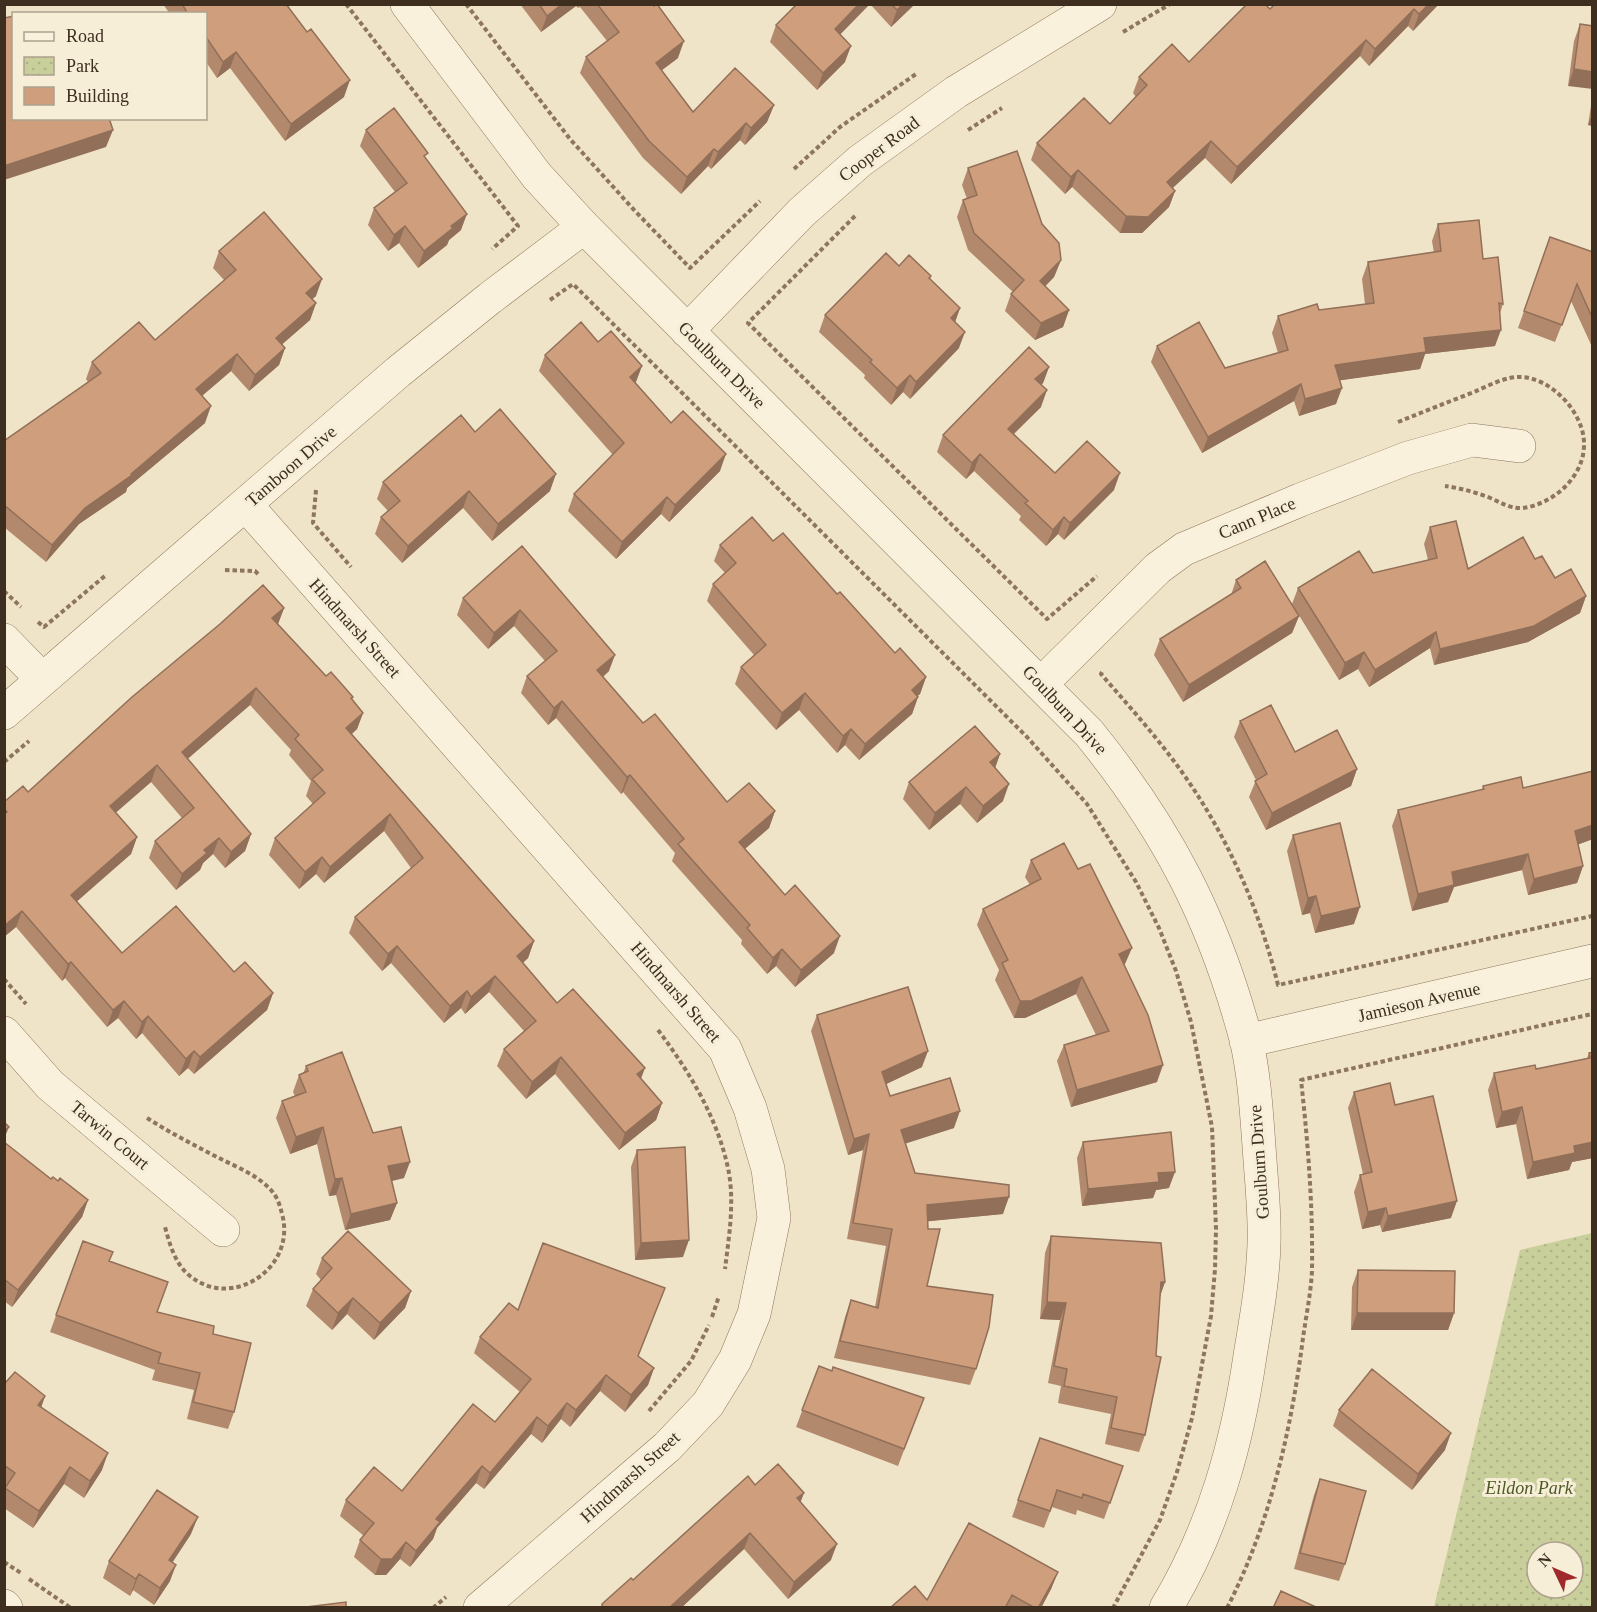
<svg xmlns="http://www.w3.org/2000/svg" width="1597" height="1612" font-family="'Times New Roman',serif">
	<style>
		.park { fill: url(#park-dots); fill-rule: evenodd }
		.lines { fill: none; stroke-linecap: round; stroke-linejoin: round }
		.minor-casing { stroke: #8d765c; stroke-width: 34 }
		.path { stroke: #8d765c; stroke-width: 4; stroke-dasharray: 4.5 3; stroke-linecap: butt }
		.minor { stroke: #faf1dc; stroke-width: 33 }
		.wall { fill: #b2896c }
		.shaded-wall { fill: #916f58 }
		.building { fill: #cf9f7d; stroke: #916f58; stroke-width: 1.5 }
		.labels { text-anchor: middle; stroke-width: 6; stroke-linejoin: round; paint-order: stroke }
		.street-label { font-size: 18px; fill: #3d2e20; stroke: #f7eed8 }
		.park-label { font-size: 18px; font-style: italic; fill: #4d5a26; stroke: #f7eed8 }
	</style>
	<defs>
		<pattern id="park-dots" width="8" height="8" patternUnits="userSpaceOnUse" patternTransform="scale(1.5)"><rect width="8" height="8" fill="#c9cf9b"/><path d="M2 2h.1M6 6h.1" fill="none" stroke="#aeb285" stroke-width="1.8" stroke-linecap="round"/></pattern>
	</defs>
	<rect width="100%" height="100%" fill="#f0e4c8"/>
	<path class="park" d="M1592 1233V1607H1434L1520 1250ZM1537 1552H1573V1588H1537Z"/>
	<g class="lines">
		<g class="minor-casing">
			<path id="minor" d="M407 4 537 176 584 227 1089 733C1167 829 1214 919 1246 1039 1255 1076 1257 1121 1260 1160 1262 1188 1265 1216 1264 1244 1263 1281 1256 1319 1250 1356 1237 1445 1213 1530 1166 1608
				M687 331 802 212 860 161 956 92 1100 4
				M246 505 725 1049 750 1108 768 1169 774 1218 754 1314 735 1360 708 1404 667 1447 480 1608
				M4 640 42 679
				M1041 684 1158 568 1184 549 1300 500 1408 458 1472 440 1519 446
				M4 713 398 372 490 298 584 227
				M4 1033 50 1085 223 1230
				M1246 1041 1592 961
				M4 1606 6 1608"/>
		</g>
		<path class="path" d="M346 4 518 226 492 249
			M466 4 570 139 635 211 690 268 760 201
			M1123 32 1170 4
			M968 130 1002 108
			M794 169 840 127 916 74
			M855 216 748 323 1047 619 1097 576
			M550 300 573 284 1027 737 1087 804 1136 882 1159 928 1176 971 1191 1022 1212 1127 1216 1229 1215 1269 1211 1316 1192 1418 1177 1472 1160 1520 1113 1608
			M1398 422C1423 412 1448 402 1474 392 1488 386 1506 376 1521 377 1552 378 1585 414 1584 445 1584 477 1553 504 1523 508 1510 509 1500 502 1488 497 1474 492 1460 488 1445 486
			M316 490 313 523 351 567
			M225 570 255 571 258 574
			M4 591 21 607
			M38 622 44 627 106 575
			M1102 672 1101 674C1136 714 1172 754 1200 799 1236 856 1262 920 1278 985L1592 916
			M4 762 29 741
			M4 979 26 1004
			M658 1030C689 1071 717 1117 728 1168 735 1201 729 1236 725 1269
			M147 1118C169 1132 192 1144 215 1156 234 1166 256 1174 270 1189 277 1196 280 1205 282 1214 297 1267 233 1311 190 1276 175 1264 170 1245 165 1227
			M712 1317 719 1296
			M649 1411 691 1361 709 1325
			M4 1562 21 1573
			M29 1579 71 1608
			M433 1608 446 1597
			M1227 1608C1270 1524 1291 1431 1303 1338 1306 1316 1311 1293 1312 1270 1313 1206 1308 1143 1301 1080L1592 1014"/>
		<use href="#minor" class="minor"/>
	</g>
	<path class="wall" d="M163 4H286L344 97 285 141 230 68 217 78 206 62V14H170Z
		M520 4H653L678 58 662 70 693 112 774 105 767 122 745 145 740 140 711 169 708 166 681 194 643 158 580 73 586 57 607 41 580 7 578 8 576 6 541 32Z
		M870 4H915L891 27Z
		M1275 4H1439L1413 31 1408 26 1369 66 1360 56 1231 184 1205 158 1172 188 1175 191 1169 207 1142 233H1120L1072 187 1065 194 1031 160 1037 143 1110 124 1136 97 1133 93 1139 77 1189 62 1270 9Z
		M1580 24 1593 26 1568 86 1574 41Z
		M776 25 840 35 845 62 817 90 770 42Z
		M1593 93V126L1588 125Z
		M366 130 426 159 461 230 449 240 447 245 418 268 399 243 388 251 368 225 374 208 395 192 360 146Z
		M968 168 1042 224 1061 260 1054 277 1045 286 1069 310 1063 327 1035 340 1005 311 1011 294 1013 292 968 250 957 217 963 200 967 199 962 185Z
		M1438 224 1483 259 1503 304 1500 313 1495 346 1425 354 1420 369 1340 380 1336 404 1299 416 1294 401 1202 453 1151 362 1157 346 1225 368 1278 353 1272 333 1278 316 1365 304 1362 279 1368 262 1434 253 1432 241Z
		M1550 237 1593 252V349L1571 301 1555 342 1518 328Z
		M219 251 316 296 312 299 316 303 310 320 282 344 285 348 279 365 249 391 231 371 202 396 205 423 127 488 126 492 79 524 46 562 4 527V441L88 382 86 379 92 362 155 340 224 280 213 268Z
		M899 266 931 276 930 279 960 308 955 322 959 348 910 399 903 392 891 405 864 378 865 375 819 332 825 315Z
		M545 355 636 382V383L671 423 720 471 669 522 661 514 616 559 568 511 574 494 613 455 539 371Z
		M1049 367 1043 383 1041 385V407L1014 434 1055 473 1114 490 1064 540 1058 534 1046 546 1019 520 1021 516 974 471 966 479 937 452 943 435Z
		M475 432 550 491 492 541 463 508 402 563 375 534 381 517 388 511 377 499 383 482Z
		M1430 527 1468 569 1535 559 1555 578 1586 596 1580 613 1528 642 1434 665 1430 648 1369 687 1358 669 1339 680 1292 604 1298 588 1373 573 1428 560 1424 544Z
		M773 541 837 594 895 653 926 677 920 694 917 696 918 697 912 714 859 760 845 745 837 753 799 710 776 730 735 684 741 667 754 655 707 601 713 584 725 573 714 561 720 545Z
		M522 546 609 671 603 677 643 723 727 802 775 811 769 828 745 849 834 953 795 987 776 966 767 974 741 944 742 940 672 861 675 853 623 792 621 794 556 718 548 725 521 693 527 676 545 661 514 626 488 649 457 615 463 598Z
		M1236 580 1299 616 1292 633 1183 702 1154 655 1160 639 1231 595Z
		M284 608 278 624 326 676 353 697 352 700 363 713 357 729 352 734 534 941 528 958 523 963 557 1003 641 1079 662 1103 656 1120 619 1150 555 1074 526 1099 497 1066 504 1049 524 1031 489 992 465 1014 461 1008 444 1023 391 963 382 971 349 933 355 917 411 868 384 831 324 883 316 874 299 889 269 855 275 838 313 804 306 796 311 781 289 755 291 750 250 705 187 759 251 834 245 851 225 868 213 854 203 863 200 870 176 890 149 858 155 841 182 818 151 782 115 813 137 837 131 854 76 901 122 953 234 972 273 993 267 1010 194 1074 188 1068 179 1076 142 1033 136 1039 118 1018 107 1027 65 978 62 981 16 927 4 937V802L28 792Z
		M1240 721 1295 752 1357 769 1351 786 1266 830 1249 797 1256 780 1234 737Z
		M1000 754 995 768 1003 801 977 823 960 804 929 830 903 799 909 782Z
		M1593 771V839L1578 844 1583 866 1577 883 1528 895 1522 870 1454 887 1448 902 1412 911 1392 826 1398 810 1482 790 1483 786 1523 788Z
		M1293 835 1354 924 1315 933 1310 913 1302 915 1287 851Z
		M1031 860 1125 964 1124 965 1157 1082 1071 1107 1057 1061 1064 1045 1096 1035 1076 994 1025 1018H1014L995 980 999 970 977 925 983 909 1030 885 1025 877Z
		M817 1015 922 1067 886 1084 890 1096 954 1128 905 1143 915 1173 1003 1214 928 1221 927 1286 976 1369 970 1385 834 1358 845 1317 851 1300 875 1307 886 1246 847 1239 863 1150 848 1155 811 1031Z
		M1593 1052V1158L1572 1162 1569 1170 1527 1179 1516 1124 1496 1128 1488 1090 1494 1073 1536 1069 1587 1058 1589 1053Z
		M306 1066 373 1133 404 1178 392 1181 397 1203 390 1220 345 1230 336 1195 329 1196 317 1144 290 1154 276 1118 282 1101 295 1096 293 1092 299 1075 303 1074Z
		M1354 1092 1395 1105 1451 1218 1382 1232 1380 1225 1362 1229 1354 1192 1360 1175 1363 1174 1348 1108Z
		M4 1142 51 1179 58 1181 88 1200 82 1217 12 1307 4 1301Z
		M1083 1142 1169 1188 1156 1190 1153 1198 1082 1206 1077 1158Z
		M637 1150 683 1257 635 1260 631 1167Z
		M1051 1236 1165 1282 1160 1296 1145 1435 1139 1452 1105 1444 1111 1414 1058 1403 1061 1386 1048 1383 1060 1320 1040 1319 1045 1253Z
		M83 1241 109 1261 157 1312 213 1334 234 1412 228 1429 187 1419 194 1390 152 1380 155 1370 50 1332Z
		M322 1258 411 1291 405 1308 374 1340 347 1314 332 1330 306 1306 313 1289 321 1280 316 1274Z
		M1358 1270 1454 1313 1448 1330H1351L1352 1287Z
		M665 1288 638 1356 654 1368 648 1385 625 1412 600 1391 570 1427 561 1419 542 1443 531 1434 484 1489 476 1483 437 1528 433 1539 410 1567 400 1559 386 1575H375L354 1557 360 1540 364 1536 340 1516 346 1500 402 1491 495 1422 520 1392 474 1353 480 1337 518 1310Z
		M819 1366 832 1371 924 1398 898 1466 796 1427Z
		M4 1381 6 1382 45 1396 41 1408 102 1470 84 1498 64 1484 33 1528 4 1508V1489L5 1487 4 1486Z
		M1339 1410 1445 1450 1412 1490 1333 1426Z
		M1040 1438 1123 1466 1104 1519 1077 1510 1076 1515 1052 1507 1044 1528 1012 1517Z
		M1320 1479 1345 1564 1339 1581 1294 1569 1314 1495Z
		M755 1485 801 1502 831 1560 788 1599 744 1549 681 1608H600L602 1604Z
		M191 1534 172 1562 170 1581 154 1605 133 1590 130 1596 103 1578 109 1561Z
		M1058 1572 1051 1589 1041 1608H890Z"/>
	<path class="shaded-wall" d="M562 4H576V6L541 32 547 16Z
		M859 4H870L829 46 835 29Z
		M903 4H915L891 27 897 10Z
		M1429 4H1439L1413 31 1419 14Z
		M1414 9 1408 26 1369 66 1375 49Z
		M1366 40 1360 56 1231 184 1237 167Z
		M684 41 678 58 650 79 656 63Z
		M851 46 845 62 817 90 823 73Z
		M236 52 230 68 217 78 223 62Z
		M1574 69 1593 72V89L1568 86Z
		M350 80 344 97 285 141 291 124Z
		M774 105 767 122 745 145 751 128Z
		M1593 113V126L1588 125Z
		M746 123 740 140 711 169 718 152Z
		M113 130 106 147 4 180V166Z
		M1211 141 1205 158 1161 199 1167 182Z
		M714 149 708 166 681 194 687 177Z
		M1078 170 1072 187 1065 194 1071 177Z
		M1175 191 1169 207 1142 233H1120L1126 216Z
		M467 214 461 230 449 240 447 245 418 268 424 251 451 226Z
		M405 226 399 243 388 251 394 235Z
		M1061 260 1054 277 1034 298 1040 281Z
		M322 279 316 296 300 310 306 293Z
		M316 303 310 320 270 355 276 338Z
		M960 308 954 325 951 318Z
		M1069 310 1063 327 1035 340 1041 323Z
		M1501 330 1495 346 1425 354 1420 369 1329 382 1335 365 1424 338Z
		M965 332 959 348 910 399 916 382Z
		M285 348 279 365 249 391 255 375Z
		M237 354 231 371 190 406 196 389Z
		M642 366 636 382 624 393 630 377Z
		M1049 367 1043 383 1029 396 1035 379Z
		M910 375 903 392 891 405 897 388Z
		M1301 384 1294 401 1202 453 1208 437Z
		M1342 388 1336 404 1299 416 1305 399Z
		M1047 390 1041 407 1002 445 1008 429Z
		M211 406 205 423 127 488 126 492 79 524 46 562 52 545 85 508 131 474Z
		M726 454 720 471 669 522 675 505Z
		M980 454 974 471 966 479 972 463Z
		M1120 473 1114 490 1064 540 1070 523Z
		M556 474 550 491 492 541 498 524Z
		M469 491 463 508 402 563 408 546Z
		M667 497 661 514 616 559 622 542Z
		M1064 517 1058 534 1046 546 1053 530Z
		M1586 596 1580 613 1528 642 1434 665 1440 649Z
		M284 608 278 624 272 618Z
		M520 610 514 626 488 649 494 633Z
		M1299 616 1292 633 1183 702 1189 685Z
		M1436 632 1430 648 1369 687 1375 670Z
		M1364 652 1358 669 1339 680 1345 663Z
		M615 655 609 671 591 687 597 670Z
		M926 677 920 694 906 706 912 690Z
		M256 688 250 705 176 769 182 752Z
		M805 693 799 710 776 730 782 713Z
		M918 697 912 714 859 760 865 744Z
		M562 701 556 718 548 725 554 708Z
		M363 713 357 729 340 744 346 728Z
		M851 729 845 745 837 753 843 736Z
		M1000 754 994 771 990 762Z
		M157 765 151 782 104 823 110 806Z
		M1357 769 1351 786 1266 830 1272 813Z
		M630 775 623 792 621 794 627 777Z
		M1009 784 1003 801 977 823 983 806Z
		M966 787 960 804 929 830 935 813Z
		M775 811 769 828 733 859 739 842Z
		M390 814 384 831 324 883 330 867Z
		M1593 825V839L1569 848 1575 831Z
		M251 834 245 851 225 868 231 852Z
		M137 837 131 854 65 912 71 895Z
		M219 838 213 854 203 863 200 870 176 890 182 874 204 850Z
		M1528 854 1522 870 1454 887 1448 902 1412 911 1418 894 1452 872Z
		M322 857 316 874 299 889 305 872Z
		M1583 866 1577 883 1528 895 1534 879Z
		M1316 896 1310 913 1302 915 1308 898Z
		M1360 907 1354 924 1315 933 1321 916Z
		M22 911 16 927 4 937V926Z
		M840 936 834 953 795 987 801 970Z
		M534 941 528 958 511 973 517 956Z
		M397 946 391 963 382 971 388 954Z
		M1132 948 1125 964 1113 971 1119 954Z
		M782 949 776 966 767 974 773 958Z
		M71 962 65 978 62 981 68 964Z
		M495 976 489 992 465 1014 471 997Z
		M1082 977 1076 994 1025 1018H1014L1020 1001Z
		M467 991 461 1008 444 1023 450 1006Z
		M273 993 267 1010 194 1074 200 1057Z
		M124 1001 118 1018 107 1027 113 1010Z
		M148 1016 142 1033 136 1039 142 1022Z
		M194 1051 188 1068 179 1076 186 1059Z
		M928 1051 922 1067 876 1089 882 1072Z
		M561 1057 555 1074 526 1099 532 1082Z
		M1163 1065 1157 1082 1071 1107 1077 1090Z
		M645 1068 639 1084 637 1074Z
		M662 1103 656 1120 619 1150 625 1133Z
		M1522 1107 1516 1124 1496 1128 1502 1112Z
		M960 1111 954 1128 895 1147 901 1130Z
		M9 1127 4 1139V1131Z
		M323 1127 317 1144 290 1154 296 1137Z
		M869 1134 863 1150 848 1155 854 1139Z
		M1593 1142V1158L1572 1162 1569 1170 1527 1179 1533 1162 1574 1146Z
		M410 1162 404 1178 382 1183 388 1166Z
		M1175 1172 1169 1188 1156 1190 1153 1198 1082 1206 1088 1189 1158 1173Z
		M342 1178 336 1195 329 1196 335 1179Z
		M1009 1197 1003 1214 921 1222 927 1205Z
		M88 1200 82 1217 12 1307 18 1290Z
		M1457 1201 1451 1218 1382 1232 1388 1216Z
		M397 1203 390 1220 345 1230 351 1214Z
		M1386 1208 1380 1225 1362 1229 1368 1212Z
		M689 1240 683 1257 635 1260 641 1243Z
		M1161 1282H1165L1159 1299Z
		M411 1291 405 1308 374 1340 380 1323Z
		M353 1298 347 1314 332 1330 338 1313Z
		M1047 1302 1066 1303 1060 1320 1040 1319Z
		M1357 1313H1454L1448 1330H1351Z
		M654 1368 648 1385 625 1412 631 1395Z
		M606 1375 600 1391 570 1427 576 1410Z
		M45 1396 39 1413 38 1405Z
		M567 1403 561 1419 542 1443 548 1426Z
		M537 1417 531 1434 484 1489 490 1473Z
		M1451 1433 1445 1450 1412 1490 1418 1474Z
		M108 1453 102 1470 84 1498 90 1481Z
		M482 1466 476 1483 437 1528 433 1539 410 1567 416 1551 436 1519Z
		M70 1467 64 1484 33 1528 39 1511Z
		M804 1493 798 1509 797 1498Z
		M198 1517 191 1534 163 1577 169 1560Z
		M750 1533 744 1549 681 1608H669Z
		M406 1542 400 1559 386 1575H375L381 1559Z
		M837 1544 831 1560 788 1599 794 1582Z
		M176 1565 170 1581 154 1605 160 1588Z
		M1058 1572 1051 1589 1041 1608H1038Z
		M139 1574 133 1590 130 1596 136 1579Z"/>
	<path class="building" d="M182 4H286L307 32 311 29 350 80 291 124 236 52 223 62 206 37V14H188Z
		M539 4H562L547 16Z
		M597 4H653L654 6 657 4 684 41 656 63 693 112 735 68 774 105 751 128 746 123 718 152 714 149 687 177 649 141 586 57 619 32Z
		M797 4H859L835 29 851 46 823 73 776 25Z
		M891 4H903L897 10Z
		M1247 4H1265L1270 9 1275 4H1429L1419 14 1414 9 1375 49 1366 40 1237 167 1211 141 1167 182 1175 191 1148 217 1126 216 1078 170 1071 177 1037 143 1084 98 1110 124 1147 85 1139 77 1172 44 1189 62Z
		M14 16V118H109L113 130 4 166V18Z
		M1580 24 1593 26V72L1574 69Z
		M394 108 428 153 424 156 467 214 451 226 453 228 424 251 405 226 394 235 374 208 407 183 366 130Z
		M1017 151 1042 224 1059 243 1061 260 1040 281 1069 310 1041 323 1011 294 1024 280 974 233 963 200 977 195 968 168Z
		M264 212 322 279 306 293 316 303 276 338 285 348 255 375 237 354 196 389 211 406 131 474 132 475 85 508 52 545 4 505V441L101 373 92 362 139 322 155 340 236 270 219 251Z
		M1479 220 1483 259 1498 257 1503 304 1499 303 1501 330 1424 338 1426 352 1335 365 1342 388 1305 399 1301 384 1208 437 1157 346 1199 322 1225 368 1288 350 1278 316 1317 304 1319 310 1374 303 1368 262 1441 251 1438 224Z
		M1550 237 1593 252V319L1577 284 1562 325 1524 311Z
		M886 253 899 266 909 255 931 276 929 278 960 308 951 318 965 332 916 382 910 375 897 388 870 362 872 360 825 315Z
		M581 322 598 342 611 331 642 366 630 377 671 423 683 411 726 454 675 505 667 497 622 542 574 494 624 443 545 355Z
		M1029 347 1049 367 1035 379 1047 390 1008 429 1055 473 1087 441 1120 473 1070 523 1064 517 1053 530 1025 503 1028 501 980 454 972 463 943 435Z
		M500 409 556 474 498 524 469 491 408 546 381 517 400 501 383 482 461 415 475 432Z
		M752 517 773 541 783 533 837 594 840 592 895 653 900 648 926 677 912 690 918 697 865 744 851 729 843 736 805 693 782 713 741 667 766 645 713 584 736 563 720 545Z
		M1456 521 1468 569 1523 537 1535 559 1542 556 1555 578 1571 569 1586 596 1534 626 1440 649 1436 632 1375 670 1364 652 1345 663 1298 588 1359 551 1373 573 1437 558 1430 527Z
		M522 546 615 655 597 670 643 723 655 714 727 802 749 783 775 811 739 842 785 895 795 885 840 936 801 970 782 949 773 958 747 928 750 925 678 844 684 839 630 775 627 777 562 701 554 708 527 676 557 651 520 610 494 633 463 598Z
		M1265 561 1299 616 1189 685 1160 639 1241 588 1236 580Z
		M263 585 284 608 272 618 326 676 331 672 353 697 351 698 363 713 346 728 534 941 517 956 557 1003 573 989 645 1068 637 1074 662 1103 625 1133 561 1057 532 1082 504 1049 536 1021 495 976 471 997 467 991 450 1006 397 946 388 954 355 917 423 858 390 814 330 867 322 857 305 872 275 838 325 793 312 779 323 770 295 739 299 735 256 688 182 752 251 834 231 852 219 838 204 850 207 853 182 874 155 841 194 808 157 765 110 806 137 837 71 895 122 953 176 906 234 972 245 962 273 993 200 1057 194 1051 186 1059 148 1016 142 1022 124 1001 113 1010 71 962 68 964 22 911 4 926V814L7 812 4 808V802L23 786 28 792 132 697 220 624Z
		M1271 705 1295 752 1337 730 1357 769 1272 813 1255 781 1267 774 1240 721Z
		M975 726 1000 754 990 762 1009 784 983 806 966 787 935 813 909 782Z
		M1593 771V825L1575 831 1583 866 1534 879 1528 854 1452 872 1454 885 1418 894 1398 810 1484 789 1483 786 1521 777 1523 788Z
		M1340 823 1360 907 1321 916 1316 896 1308 898 1293 835Z
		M1064 843 1078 869 1090 864 1132 948 1119 954 1148 1015 1163 1065 1077 1090 1064 1045 1109 1031 1082 977 1031 1001H1020L1002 963 1008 960 983 909 1041 879 1031 860Z
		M908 987 928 1051 882 1072 890 1096 950 1078 960 1111 901 1130 915 1173 1009 1185V1197L927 1205 928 1229H940L927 1286 993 1295 989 1327 976 1369 840 1341 851 1300 878 1308 892 1229 853 1223 869 1134 854 1139 817 1015Z
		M342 1052 373 1133 401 1127 410 1162 388 1166 397 1203 351 1214 342 1178 335 1179 323 1127 296 1137 282 1101 306 1092 299 1075 308 1071 306 1066Z
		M1593 1052V1142L1574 1146 1575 1153 1533 1162 1522 1107 1502 1112 1494 1073 1535 1065 1536 1069 1590 1058 1589 1053Z
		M1390 1083 1395 1105 1433 1096 1457 1201 1388 1216 1386 1208 1368 1212 1360 1175 1372 1172 1354 1092Z
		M4 1122 9 1127 4 1131Z
		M1171 1132 1175 1172 1158 1173 1159 1182 1088 1189 1083 1142Z
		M4 1142 51 1179 53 1177 58 1181 60 1178 88 1200 18 1290 4 1279Z
		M685 1147 689 1240 641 1243 637 1150Z
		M348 1231 411 1291 380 1323 353 1298 338 1313 313 1289 332 1268 322 1258Z
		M1051 1236 1161 1243 1165 1282H1161L1156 1356 1161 1357 1145 1435 1111 1428 1117 1397 1064 1386 1067 1369 1054 1366 1066 1303 1047 1302Z
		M83 1241 113 1252 109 1261 168 1282 157 1312 214 1326 213 1334 251 1343 234 1412 193 1402 200 1373 158 1363 161 1353 56 1315Z
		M543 1243 665 1288 638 1356 654 1368 631 1395 606 1375 576 1410 567 1403 548 1426 537 1417 490 1473 482 1466 436 1519 440 1522 416 1551 406 1542 392 1559H381L360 1540 374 1523 346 1500 374 1467 402 1491 473 1404 495 1422 531 1379 480 1337 509 1303 518 1310Z
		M1358 1270 1455 1271 1454 1313H1357Z
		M819 1366 832 1371 833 1367 924 1398 904 1449 802 1410Z
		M1372 1369 1451 1433 1418 1474 1339 1410Z
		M15 1372 45 1396 38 1405 108 1453 90 1481 70 1467 39 1511 5 1488 15 1473 4 1465V1381L6 1382Z
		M1040 1438 1123 1466 1110 1503 1083 1494 1082 1498 1057 1490 1050 1511 1018 1500Z
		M778 1464 804 1493 797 1498 837 1544 794 1582 750 1533 669 1608H603L602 1604 631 1578 633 1580 748 1476 755 1485Z
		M1320 1479 1366 1491 1345 1564 1300 1553Z
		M157 1490 198 1517 169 1560 176 1565 160 1588 139 1574 136 1579 109 1561Z
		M969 1523 1058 1572 1038 1608H1035L1012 1595 1005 1608H890L915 1586 927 1600Z
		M1281 1591 1318 1608H1273Z
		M346 1602V1608H298Z"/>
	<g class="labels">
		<g class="street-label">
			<text transform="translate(879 149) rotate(-37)" y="6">Cooper Road</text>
			<text transform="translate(722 365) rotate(45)" y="6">Goulburn Drive</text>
			<text transform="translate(291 466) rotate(-41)" y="6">Tamboon Drive</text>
			<text transform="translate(1257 518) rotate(-23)" y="6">Cann Place</text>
			<text transform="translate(355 628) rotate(48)" y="6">Hindmarsh Street</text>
			<text transform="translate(1065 710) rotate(47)" y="6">Goulburn Drive</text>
			<text transform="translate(676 992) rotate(49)" y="6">Hindmarsh Street</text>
			<text transform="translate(1419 1002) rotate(-13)" y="6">Jamieson Avenue</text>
			<text transform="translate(110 1135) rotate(40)" y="6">Tarwin Court</text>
			<text transform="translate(1259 1162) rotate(-94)" y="6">Goulburn Drive</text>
			<text transform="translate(630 1477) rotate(-42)" y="6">Hindmarsh Street</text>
		</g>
		<g class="park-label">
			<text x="1529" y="1494">Eildon Park</text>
		</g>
	</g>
	<rect width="1597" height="1612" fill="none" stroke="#3d2e20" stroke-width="12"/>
	<rect x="12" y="12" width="195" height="108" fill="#f7eed8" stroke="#ada18e" stroke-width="1.5"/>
	<rect x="24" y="32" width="30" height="9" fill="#faf1dc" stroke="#ada18e" stroke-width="1.5"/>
	<text x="66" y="42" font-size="18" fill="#3d2e20">Road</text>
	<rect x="24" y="57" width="30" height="18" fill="url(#park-dots)" stroke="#ada18e" stroke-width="1.5"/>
	<text x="66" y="72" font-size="18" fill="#3d2e20">Park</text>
	<rect x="24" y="87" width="30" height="18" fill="#cf9f7d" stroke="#ada18e" stroke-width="1.5"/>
	<text x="66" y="102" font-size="18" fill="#3d2e20">Building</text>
	<g transform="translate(1555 1570) rotate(314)"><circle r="28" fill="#f7eed8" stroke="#ada18e" stroke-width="1.5"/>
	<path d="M0-4.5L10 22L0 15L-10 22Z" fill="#9e2a2b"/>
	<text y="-9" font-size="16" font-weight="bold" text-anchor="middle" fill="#3d2e20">N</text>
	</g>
</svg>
